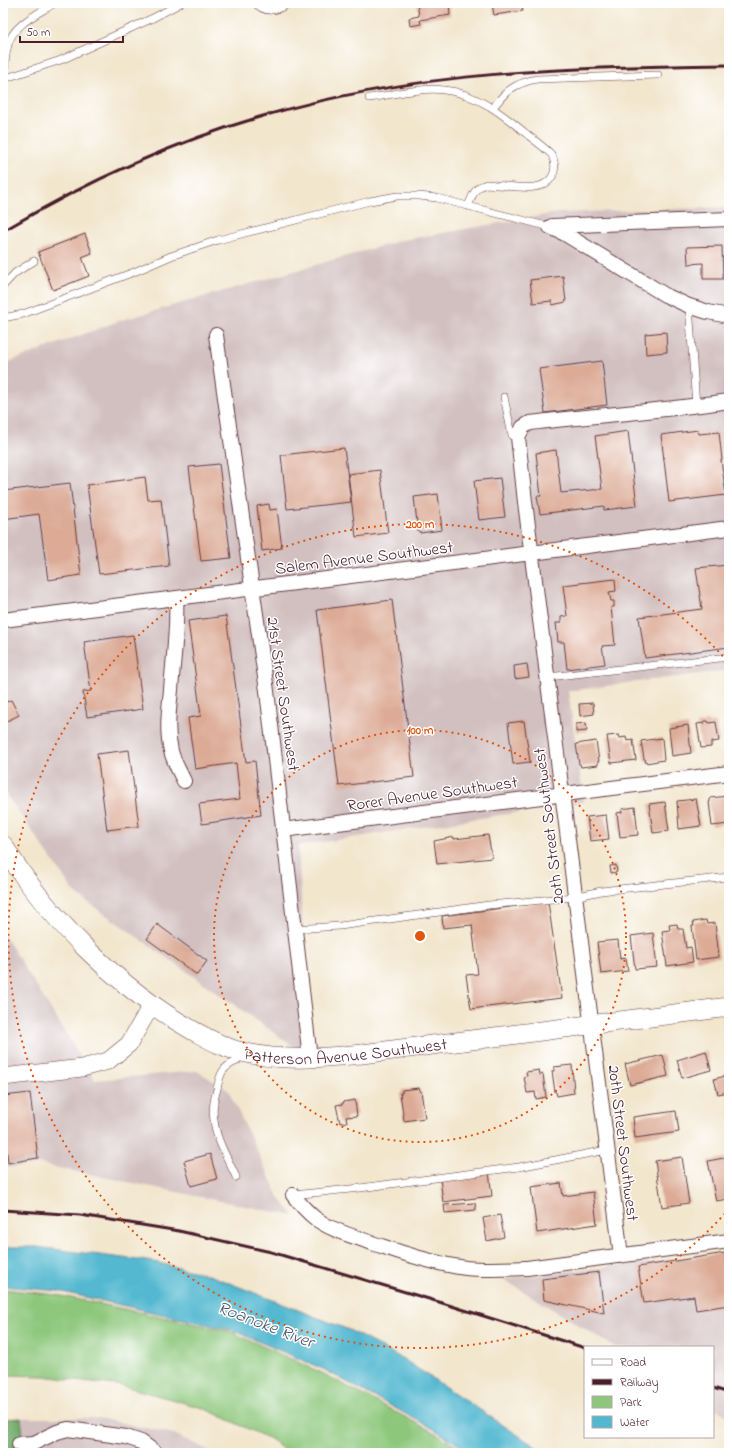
<svg xmlns="http://www.w3.org/2000/svg" width="732" height="1456" font-family="'Indie Flower',sans-serif">
	<style>
		.industrial { fill: #d2bfc0 }
		.green { fill: #8dc77c; stroke: #6c7354 }
		.forest { fill: #72ac6c; stroke: #5e664c }
		.water { fill: #52b8d0; stroke: #4e6c7e }
		.building { fill: #dcaa95 }
		.lines { fill: none; stroke-linecap: round; stroke-linejoin: round }
		.service-casing { stroke: #633d43; stroke-width: 8 }
		.minor-casing { stroke: #633d43; stroke-width: 16 }
		.tertiary-casing { stroke: #633d43; stroke-width: 18 }
		.secondary-casing { stroke: #633d43; stroke-width: 20 }
		.service { stroke: #fff; stroke-width: 7 }
		.minor { stroke: #fff; stroke-width: 14 }
		.tertiary { stroke: #fff; stroke-width: 17 }
		.secondary { stroke: #fff; stroke-width: 19 }
		.rail { stroke: #4a1f2b; stroke-width: 3 }
		.ring { fill: none; stroke: #e0560e; stroke-width: 2; stroke-dasharray: 2 4 }
		.labels { text-anchor: middle; stroke-width: 3; stroke-linejoin: round; paint-order: stroke }
		.street-label { font-size: 17px; fill: #4a1f2b; stroke: #fff }
		.water-label { font-size: 18px; font-style: italic; fill: #4d5c6d; stroke: #fff }
		.centre { fill: #e0560e; stroke: #fff; stroke-width: 2 }
		.ring-label { font-size: 12px; text-anchor: middle; font-weight: bold; fill: #e0560e; stroke: #fff; stroke-width: 3; stroke-linejoin: round; paint-order: stroke }
	</style>
	<rect width="100%" height="100%" fill="#fff"/>
	<filter id="ink" filterUnits="userSpaceOnUse"><feTurbulence type="fractalNoise" baseFrequency=".025" numOctaves="2"/><feDisplacementMap in="SourceGraphic" scale="8" xChannelSelector="R" yChannelSelector="G"/><feConvolveMatrix kernelMatrix="1 2 1 2 8 2 1 2 1" color-interpolation-filters="sRGB"/></filter>
	<filter id="wash" filterUnits="userSpaceOnUse"><feTurbulence type="fractalNoise" baseFrequency=".012" numOctaves="4" result="noise"/><feDisplacementMap in="SourceGraphic" scale="16" xChannelSelector="R" yChannelSelector="G"/><feGaussianBlur stdDeviation="0.9" result="paint"/><feColorMatrix in="noise" values="0 0 0 0 0 0 0 0 0 0 0 0 0 0 0 0 0 1.4 0 .05"/><feComposite in="paint" operator="in"/></filter>
	<g filter="url(#wash)">
		<rect width="100%" height="100%" fill="#f2e6cd"/>
		<path class="industrial" d="M729 207V670L568 691 584 802 298 846 310 1058 76 894 3 790V364L119 321 403 240 557 213Z
			M3 933 95 1080 197 1071 228 1090 280 1199 294 1216 40 1164 3 1168Z
			M729 1253V1417L713 1407V1347H615L503 1279Z
			M21 1418H98L174 1434 214 1453H25Z"/>
		<path class="green" d="M3 1289 57 1295 229 1331 322 1373 439 1435 466 1453H288L270 1439 203 1408 124 1386 43 1376 3 1375Z"/>
		<path class="forest" d="M21 1418 25 1453H3V1419Z"/>
		<path class="water" d="M3 1247H37L154 1262 209 1275 349 1330 403 1359 545 1453H471L439 1432 323 1369 232 1330 58 1291 3 1286Z"/>
		<g id="blocks">
			<path class="building" d="M428 3H449L450 15 420 20 421 24 410 26 409 18 419 16 417 4Z
				M492 3H521L523 11 494 15Z
				M85 234 92 253 82 257 89 276 53 290 38 252Z
				M722 246 723 279H703V263L688 264 687 247Z
				M563 276 566 302 552 305V301L533 303 530 280Z
				M666 332 667 352 646 354 645 334Z
				M602 361 607 405 545 413 539 369Z
				M698 430 699 434 719 432 722 460H721L726 495 669 502 661 435Z
				M628 431 637 506 604 510V506L540 514 537 496H541L536 453 556 450 561 493 602 489 595 436Z
				M344 448 351 502 287 509 281 455Z
				M219 464 231 558 201 561 189 467Z
				M380 470 388 533 356 537 348 474Z
				M145 477 148 500 161 499 169 566 99 574 87 485Z
				M500 478 505 517 479 520 474 481Z
				M70 483 81 575 48 580 39 514 3 519V491Z
				M438 494 442 530 420 533V531H418L414 497Z
				M269 504 270 510 277 509 282 548 262 551 257 506Z
				M729 565V647L645 658 639 617 702 609 696 568Z
				M615 579 616 591 609 592 611 601H614V607H611L615 645 602 646 605 664 567 669 564 642H558L556 623H561V617L567 616 563 585Z
				M392 600 414 777 339 786 317 610Z
				M226 616 246 762 255 761 261 815 202 824 199 804 240 799 236 763 195 769 188 718 201 716 188 621Z
				M133 635 143 709 87 717 83 692 91 691 84 642Z
				M527 664 529 677 515 679 514 666Z
				M3 695 7 702 11 700 19 715 3 723Z
				M593 703 594 714 580 716 579 704Z
				M524 721 530 762 513 764 508 723Z
				M704 721H708L709 723 716 722 719 741 711 742V747L701 748 697 724 704 723Z
				M586 723 587 731 576 732V724Z
				M688 725 691 753 672 756 669 728Z
				M619 735 620 738 626 737 627 741 633 740 636 760 611 763 607 736Z
				M662 738 664 760 646 763 645 759H644L641 741Z
				M596 741 599 761H598V765L581 767 580 764H579L576 744Z
				M129 750 139 826 107 830 97 754Z
				M728 796 729 824 712 826 709 802H710V798Z
				M696 799 701 826 679 829 677 801Z
				M665 802 669 831 653 833 649 804Z
				M635 807 638 835 620 837 617 813 622 812V809Z
				M606 815 609 839 590 841 587 817Z
				M488 835 492 858 437 864 434 841 454 837V839Z
				M616 865 617 872 611 873 610 866Z
				M548 902 562 998 471 1009 466 975 478 974 472 925 443 928 442 916Z
				M706 920 707 924 715 923 719 957 696 960 692 926H694L693 922Z
				M157 924 207 961 197 975 147 939Z
				M677 924 678 929H683L686 948 691 947 693 962 667 966 662 931 670 930 669 925Z
				M653 933 657 967 635 969 631 936Z
				M618 940 620 959 626 958 628 971 601 974 597 942Z
				M706 1051 711 1070 682 1078 677 1060Z
				M663 1055 668 1076 630 1085 625 1064Z
				M572 1065 574 1093 557 1096 556 1092H555L552 1071H554V1067Z
				M539 1070 540 1075 543 1074 546 1097 536 1099 535 1092 527 1093 524 1077 527 1076 526 1072Z
				M729 1075V1092L718 1094 714 1079Z
				M419 1088 420 1091H421L425 1118 404 1121 400 1093H402V1090Z
				M30 1093 38 1158 8 1163 3 1114V1096Z
				M355 1100 357 1116 346 1117 347 1122 340 1123 336 1105 343 1104V1102Z
				M676 1111 679 1132 635 1138 633 1117Z
				M210 1154 217 1179 191 1186 184 1161Z
				M682 1157 689 1203 662 1207 655 1161Z
				M729 1157V1199L716 1201 708 1161Z
				M489 1172 492 1196 443 1202 440 1178Z
				M561 1183 563 1196 593 1192 597 1224 537 1233 531 1187Z
				M475 1203 476 1210 445 1213 444 1205Z
				M500 1215 504 1237 487 1241 483 1218Z
				M725 1253 729 1279V1305L696 1310 694 1296 644 1303 638 1267Z
				M599 1272 604 1313 544 1300 542 1279Z"/>
		</g>
	</g>
	<g filter="url(#ink)">
		<use href="#blocks" fill-opacity="0" stroke="#633d43" stroke-width="1"/>
		<g class="lines">
			<g class="service-casing">
				<path id="service" d="M255 3C265 14 278 11 289 3
					M3 79 61 60 153 18 181 3
					M3 79C5 67 5 56 8 45 13 24 38 14 55 3
					M369 98C392 95 421 87 444 90 477 93 505 116 529 136 537 142 545 148 552 155 559 171 552 185 534 187 523 189 500 185 487 184 474 187 473 195 468 206
					M493 108C505 91 515 83 537 79L658 75
					M3 286 15 273 34 261
					M689 306 696 406
					M3 318 23 314 134 272 171 256 218 240 370 201 397 196H419L437 198 550 227
					M504 397 512 435 518 437
					M548 677 729 657
					M294 929 340 926 489 905 574 897 601 891 729 877
					M236 1177C228 1159 216 1140 214 1120 212 1110 214 1099 217 1089 220 1074 222 1067 237 1061
					M293 1195 360 1188 519 1167 607 1150"/>
			</g>
			<g class="minor-casing">
				<path id="minor" d="M552 226 729 219
					M550 227 565 234 665 295 689 306 708 312 729 316
					M216 335 267 691 310 1058
					M176 598C178 629 173 659 171 690 169 710 166 730 171 751 174 762 179 771 184 781
					M3 620 729 528
					M283 830 729 773
					M293 1195C300 1204 307 1212 316 1219 333 1231 353 1236 372 1243 403 1253 434 1264 466 1268 486 1270 506 1269 527 1268L729 1241
					M621 1256 525 502 518 437 523 427 530 423C597 415 663 411 729 401
					M19 1444 34 1443 57 1432 68 1429 126 1437 141 1442 156 1453"/>
			</g>
			<g class="tertiary-casing">
				<path id="tertiary" d="M3 1077 82 1068 108 1061 129 1044 152 1004"/>
			</g>
			<g class="secondary-casing">
				<g id="secondary">
					<path id="s1" d="M3 845C46 916 119 989 192 1030 207 1038 224 1048 242 1052 283 1062 320 1058 362 1054L729 1007"/>
				</g>
			</g>
			<use href="#service" class="service"/>
			<use href="#minor" class="minor"/>
			<use href="#tertiary" class="tertiary"/>
			<use href="#secondary" class="secondary"/>
			<path class="rail" d="M3 231C86 182 170 143 263 116 414 71 573 67 729 65
				M3 1210 80 1215 179 1231 271 1252 439 1302 585 1348
				M713 1388 729 1393"/>
		</g>
	</g>
	<g class="ring">
		<circle cx="420" cy="936" r="206"/>
		<path d="M729 1209A412 412 0 1 1 729 663"/>
	</g>
	<g class="labels">
		<g class="street-label">
			<text transform="translate(364 557) rotate(-7)" y="6">Salem Avenue Southwest</text>
			<text transform="translate(284 694) rotate(82)" y="6">21st Street Southwest</text>
			<text transform="translate(432 793) rotate(-8)" y="6">Rorer Avenue Southwest</text>
			<text transform="translate(548 826) rotate(-97)" y="6">20th Street Southwest</text>
			<text dy="6" stroke="none"><textPath href="#s1" startOffset="426">Patterson Avenue Southwest</textPath></text>
			<text transform="translate(624 1143) rotate(83)" y="6">20th Street Southwest</text>
		</g>
		<g class="water-label">
			<text transform="translate(266 1324) rotate(21)" y="6">Roanoke River</text>
		</g>
	</g>
	<circle cx="420" cy="936" r="6" class="centre"/>
	<g class="ring-label">
		<text x="420" y="528">200 m</text>
		<text x="420" y="734">100 m</text>
	</g>
	<rect width="732" height="1456" fill="none" stroke="#fff" stroke-width="16"/>
	<rect x="584" y="1346" width="130" height="92" fill="#ffffff" stroke="#b7a5aa"/>
	<rect x="592" y="1359" width="20" height="6" fill="#ffffff" stroke="#b7a5aa"/>
	<text x="620" y="1366" font-size="12" fill="#4a1f2b">Road</text>
	<rect x="592" y="1379" width="20" height="6" fill="#4a1f2b" stroke="#b7a5aa"/>
	<text x="620" y="1386" font-size="12" fill="#4a1f2b">Railway</text>
	<rect x="592" y="1396" width="20" height="12" fill="#8dc77c" stroke="#b7a5aa"/>
	<text x="620" y="1406" font-size="12" fill="#4a1f2b">Park</text>
	<rect x="592" y="1416" width="20" height="12" fill="#52b8d0" stroke="#b7a5aa"/>
	<text x="620" y="1426" font-size="12" fill="#4a1f2b">Water</text>
	<path d="M20 36v6h103v-6" fill="none" stroke="#4a1f2b" stroke-width="2"/>
	<text x="26" y="36" font-size="12" fill="#4a1f2b" stroke="#ffffff" stroke-width="3" paint-order="stroke">50 m</text>
</svg>
